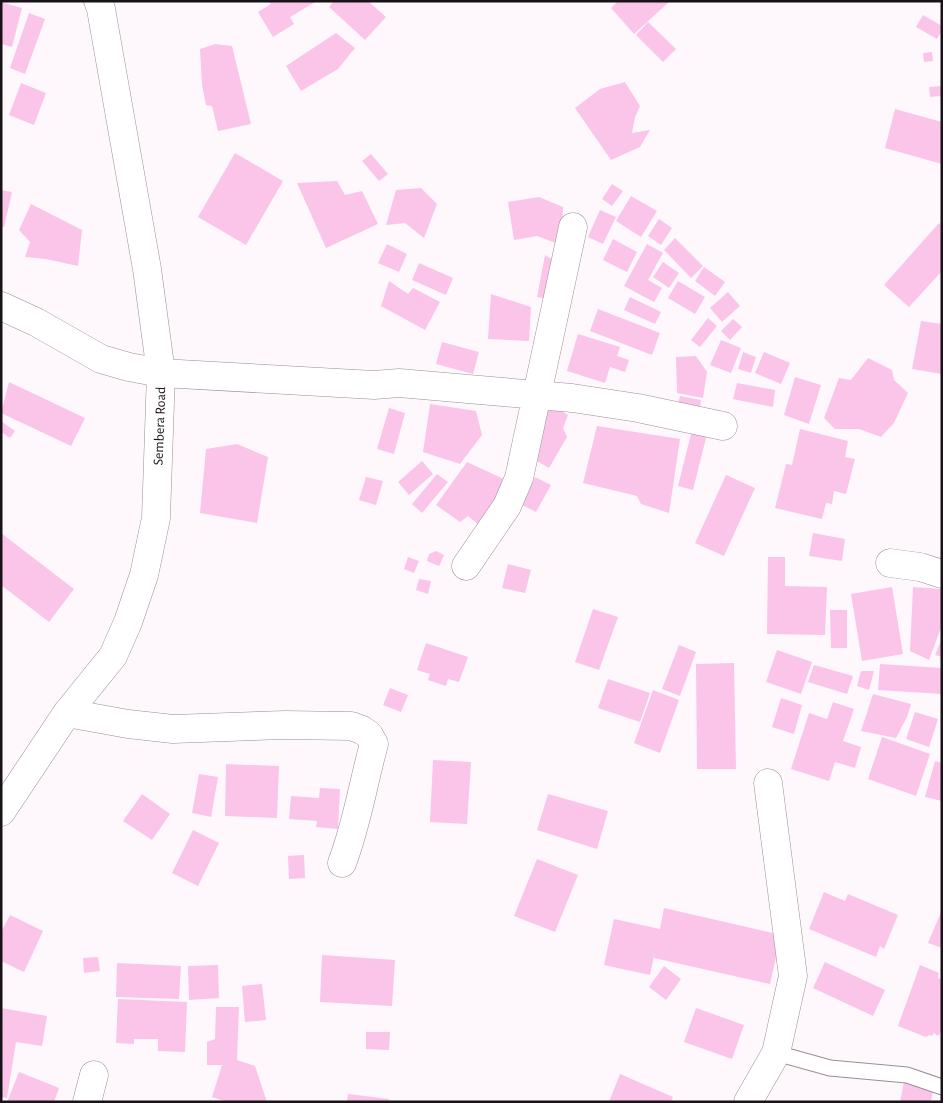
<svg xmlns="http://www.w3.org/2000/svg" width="943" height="1103" font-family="'Alegreya Sans',sans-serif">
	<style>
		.building { fill: #fbc4e9 }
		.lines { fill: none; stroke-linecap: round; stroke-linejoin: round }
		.lane-casing { stroke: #9b8e96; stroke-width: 17 }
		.street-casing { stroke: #9b8e96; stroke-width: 29 }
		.secondary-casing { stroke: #9b8e96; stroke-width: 29 }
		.lane { stroke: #fff; stroke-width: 15 }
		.street { stroke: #fff; stroke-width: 28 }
		.secondary { stroke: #fff; stroke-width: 28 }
		.labels { text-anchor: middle; stroke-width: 4; stroke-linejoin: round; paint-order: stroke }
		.street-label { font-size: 14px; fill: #181316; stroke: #fff }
	</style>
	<rect width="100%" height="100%" fill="#fef8fc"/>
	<path class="building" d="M269 1H317L290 17 294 24 273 37 258 12 271 4Z
		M334 1H368L386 17 365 40 329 7Z
		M618 1H670L634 34 611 8Z
		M1 2 22 8 12 47 1 44Z
		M29 13 45 19 25 74 10 68Z
		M923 15 942 26V30L937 39 916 27Z
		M648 22 676 49 663 62 636 35Z
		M336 33 355 48 338 69 301 91 286 66Z
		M215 44 232 46 251 124 218 131 212 106 206 105 202 85 200 49Z
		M932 52 933 61 924 62 923 53Z
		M625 82 640 106 635 117 632 133 650 130 640 147 611 160 575 108 600 89Z
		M21 83 46 93 34 125 9 115Z
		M941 86V96L930 97 929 87Z
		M895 109 942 122V164L885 148Z
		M235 153 283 181 246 245 198 217Z
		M371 154 388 174 379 181 362 161Z
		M337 181 345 195 362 191 378 224 326 248 297 183Z
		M612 184 623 191 612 206 602 199Z
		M421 188 437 204 424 238 405 223 386 225 396 190Z
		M1 190 12 192 4 227H1Z
		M631 196 657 211 641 237 616 221Z
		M539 197 563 207 561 245 537 236 514 240 508 202Z
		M31 204 82 230 78 266 46 259 25 257 30 242 19 230Z
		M600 210 616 217 603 244 588 237Z
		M659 219 672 228 661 245 648 236Z
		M939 223 942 226V271L909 307 884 285Z
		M675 238 703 266 691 278 664 250Z
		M613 239 637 252 627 272 603 260Z
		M387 244 407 254 399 272 378 263Z
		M647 244 663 253 648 280 662 288 654 302 624 286Z
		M545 255 565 268 559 301 537 297Z
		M663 262 679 273 669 288 653 277Z
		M419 263 453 278 446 295 412 280Z
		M704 267 725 282 715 296 695 281Z
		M389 281 408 294 413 288 440 302 425 330 381 306Z
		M678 281 705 297 695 314 668 298Z
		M728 292 740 306 722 322 710 308Z
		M491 294 531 307 529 341 488 339Z
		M630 297 661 312 655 324 624 310Z
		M598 309 660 333 652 355 590 331Z
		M708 318 717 326 700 347 691 340Z
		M733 319 742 327 730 340 721 331Z
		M921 321 942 324V374L912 369Z
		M578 334 620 347 617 356 629 360 625 372 610 367 605 383 567 371Z
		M721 340 741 348 731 373 710 365Z
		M442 342 479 352 473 374 436 364Z
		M743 352 756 357 751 373 738 369Z
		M764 352 790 363 781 384 755 373Z
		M696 356 707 372 703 398 677 393 676 357Z
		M868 358 892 370 894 380 908 393 894 423 881 437 859 429H835L824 418 839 378 851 380Z
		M795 377 821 385 809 424 784 415Z
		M9 382 85 418 71 446 1 413Z
		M737 383 775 390 773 407 733 399Z
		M680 396 701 400 700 408 678 404Z
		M548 403 568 415 563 428 567 437 549 468 530 457Z
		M430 404 476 411 482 435 460 464 423 452Z
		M389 408 405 413 394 454 377 449Z
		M1 421 15 431 10 438 1 432Z
		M597 426 680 439 669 513 641 504 637 496 583 483Z
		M800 429 848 441 845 457 855 459 846 494 834 491 832 504 826 503 822 519 775 508 786 464 792 465Z
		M692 430 707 434 693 490 678 486Z
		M237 444 268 457 257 523 200 513 206 449Z
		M422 461 433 474 409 495 398 482Z
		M467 462 512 483 479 525 468 516 460 522 436 505Z
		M437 474 448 482 422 513 412 504Z
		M726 475 755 488 724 556 695 543Z
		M366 477 383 481 376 505 359 500Z
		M535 477 551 485 536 512 522 505Z
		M1 533 74 589 49 622 1 585Z
		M813 533 845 539 842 561 809 556Z
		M436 551 444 555 439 566 427 561 429 554Z
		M408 557 419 561 414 573 404 569Z
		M768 557H785V586L827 587 825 635 767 634Z
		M508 564 531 570 525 593 502 588Z
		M419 579 431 581 428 594 416 590Z
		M892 587 903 654 862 661 851 594Z
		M913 587 942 589V625L929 660 910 651Z
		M593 609 618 617 599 670 575 662Z
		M830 610H847V648H831Z
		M942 638V657L935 655Z
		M426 643 468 657 459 682 448 679 446 686 428 680 430 674 417 670Z
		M679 645 696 652 680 696 662 689Z
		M777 650 812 662 801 694 766 682Z
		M734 663 736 769H697L696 664Z
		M880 664 942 668V694L878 690Z
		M814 665 853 676 847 694 808 682Z
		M861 671H874L869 690 857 686Z
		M608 679 650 693 640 722 598 708Z
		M390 688 408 695 401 712 383 705Z
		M653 690 679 700 660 753 634 743Z
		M873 694 911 704 907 717 896 738 861 731Z
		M781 698 802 705 794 734 772 727Z
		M833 702 854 709 843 741 861 747 855 768 835 762 829 781 791 769 809 713 827 719Z
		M915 712 938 719 929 747 906 739Z
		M882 737 930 754 916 796 868 779Z
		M433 760 471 762 467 824 430 822Z
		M935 761 942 763V801L925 797Z
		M226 764 279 766 277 818 225 816Z
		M199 774 218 777 211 817 192 813Z
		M320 788 340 789 338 829 316 827 317 821 289 819 291 796 319 798Z
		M142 794 170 814 152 840 123 821Z
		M548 794 608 811 597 849 537 830Z
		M193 830 219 843 198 886 172 873Z
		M304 855 305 878 289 879 288 856Z
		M537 859 578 875 555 932 514 916Z
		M824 892 845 901 848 894 898 915 884 949 880 946 876 957 809 929Z
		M664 908 781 935 770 984 654 958 655 951 650 975 604 965 614 919 660 929Z
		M942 910V948L928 943Z
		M10 915 43 931 24 972 1 961V932Z
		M322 955 395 960 392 1006 320 1002Z
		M98 957 100 971 84 973 83 958Z
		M825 962 885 990 873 1016 813 988Z
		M117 963 181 966 179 999 116 997Z
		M218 965 219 998 189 1000 188 966Z
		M920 965 939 973 938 978 942 980V1030L938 1036 934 1033 932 1036 929 1035 926 1037 898 1026Z
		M664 966 681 979 666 1000 649 987Z
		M262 984 266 1020 245 1022 242 986Z
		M118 999 187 1002 185 1052 158 1051V1039H134V1044L116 1043Z
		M216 1007H239L237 1060 255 1066 267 1102H227L212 1097 222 1065H207V1042L215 1039Z
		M1 1008 47 1016 42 1046 16 1042 7 1098 1 1097Z
		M696 1008 744 1025 732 1059 684 1042Z
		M366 1032H390L389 1050 366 1049Z
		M19 1072 59 1088 54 1102H7Z
		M620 1074 673 1097 671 1102H609Z
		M904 1082 933 1090 931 1102H900Z
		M348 1094 389 1099 388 1102H347Z"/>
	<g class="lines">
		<g class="lane-casing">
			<path id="lane" d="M776 1053 830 1068 907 1075 942 1087"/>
		</g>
		<g class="street-casing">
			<path id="street" d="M1 306 36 322 101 359 129 367 161 373 374 385 399 383 572 398 638 408 723 426
				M890 563 920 567 942 574
				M466 566 507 506 519 478 573 227
				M67 713 128 724 173 729 285 725 351 726 362 730 369 735 374 744C363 784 357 824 342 863
				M87 1102 94 1075
				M748 1102 776 1053 793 976 768 783"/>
		</g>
		<g class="secondary-casing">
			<path id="secondary" d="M1 812 67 713 113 656 128 622 144 575 156 518 161 373 147 269 101 9 98 1"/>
		</g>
		<use href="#lane" class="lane"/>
		<use href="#street" class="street"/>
		<use href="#secondary" class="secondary"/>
	</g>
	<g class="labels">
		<g class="street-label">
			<text transform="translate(159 426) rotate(-88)" y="5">Sembera Road</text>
		</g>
	</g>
	<rect width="943" height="1103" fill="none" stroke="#181316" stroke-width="5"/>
</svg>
